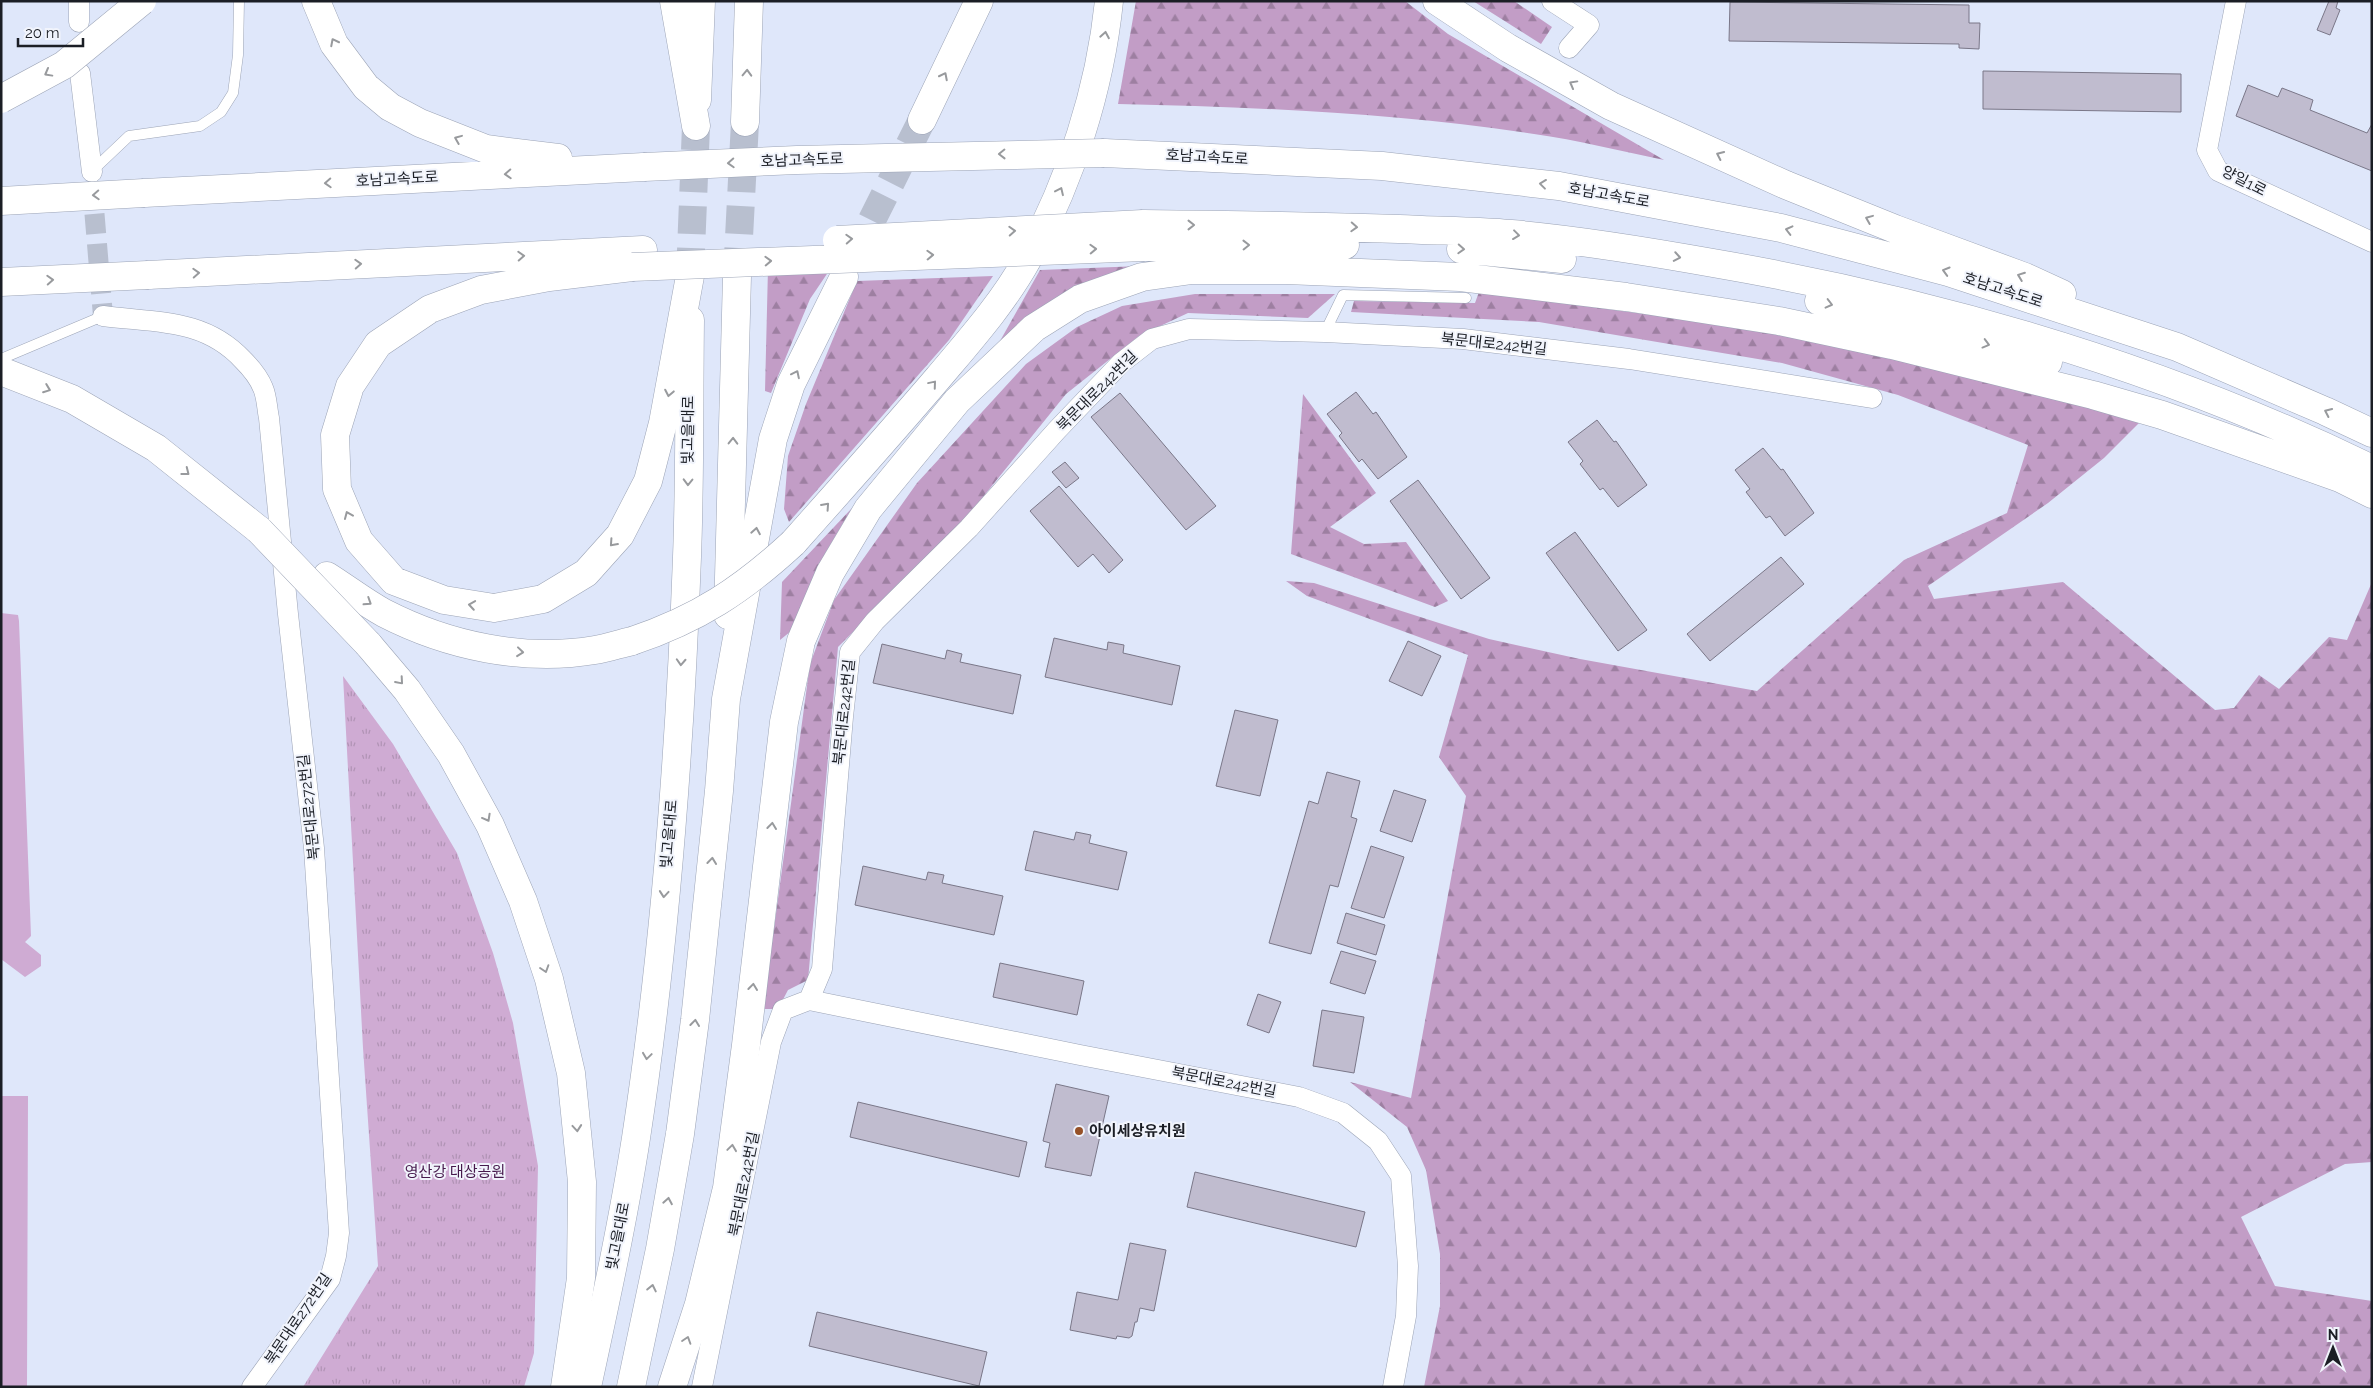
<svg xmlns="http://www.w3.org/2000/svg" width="2373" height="1388" font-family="Raleway,'Noto Sans KR',sans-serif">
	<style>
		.grass { fill: url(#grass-tufts) }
		.forest { fill: url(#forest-firs) }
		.garden { fill: #cfabd3 }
		.building { fill: #c0bccf; stroke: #7a7788 }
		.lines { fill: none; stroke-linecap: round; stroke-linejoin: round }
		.street-tunnel { stroke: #b8bfcf; stroke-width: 20; stroke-dasharray: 20 10; stroke-linecap: butt }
		.secondary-tunnel { stroke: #b8bfcf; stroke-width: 28; stroke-dasharray: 28 14; stroke-linecap: butt }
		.highway-tunnel { stroke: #b8bfcf; stroke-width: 28; stroke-dasharray: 28 14; stroke-linecap: butt }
		.lane-casing { stroke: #9ca4b6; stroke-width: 11 }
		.street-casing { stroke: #9ca4b6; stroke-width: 21 }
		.secondary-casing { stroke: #9ca4b6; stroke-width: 29 }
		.highway-casing { stroke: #9ca4b6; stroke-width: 29 }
		.lane { stroke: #fff; stroke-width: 10 }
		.street { stroke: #fff; stroke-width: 20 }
		.secondary { stroke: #fff; stroke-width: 28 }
		.highway { stroke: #fff; stroke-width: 28 }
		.highway-bridge-casing { stroke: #9ca4b6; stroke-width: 29; stroke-linecap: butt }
		.highway-bridge { stroke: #fff; stroke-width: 28 }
		.oneway { stroke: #989a9d }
		.poi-dot { fill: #965128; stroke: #f1f4fc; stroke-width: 2 }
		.labels { text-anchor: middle; stroke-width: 4; stroke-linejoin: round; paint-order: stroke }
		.street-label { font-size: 15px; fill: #1b1e25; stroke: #f1f4fc }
		.poi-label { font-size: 15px; font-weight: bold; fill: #1b1e25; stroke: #f1f4fc; text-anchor: start }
		.park-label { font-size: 15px; fill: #46194c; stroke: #f1f4fc }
	</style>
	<defs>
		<pattern id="grass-tufts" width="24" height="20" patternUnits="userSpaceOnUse" patternTransform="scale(1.25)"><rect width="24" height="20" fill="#cfabd3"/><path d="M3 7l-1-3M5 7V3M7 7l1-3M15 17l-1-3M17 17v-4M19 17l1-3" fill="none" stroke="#b193b5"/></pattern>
		<pattern id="forest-firs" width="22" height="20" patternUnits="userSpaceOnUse" patternTransform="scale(1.25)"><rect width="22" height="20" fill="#c29dc6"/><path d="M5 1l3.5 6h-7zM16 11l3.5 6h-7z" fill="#9d7fa1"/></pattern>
	</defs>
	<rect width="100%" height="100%" fill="#dfe7fa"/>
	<path class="grass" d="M343 676 393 744 457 853 493 953 513 1023 538 1166 534 1353 524 1387H303L378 1266 363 1048Z"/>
	<path class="forest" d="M1136 1H1405L1448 34 1664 160C1621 151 1577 140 1534 134 1396 113 1257 107 1118 104Z
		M1473 1H1514L1552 27 1541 44Z
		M833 265 810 299 771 393 765 391 768 268Z
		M1140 266 1034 314 1000 341 1040 270Z
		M993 276 949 340 789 522 784 509 788 456 806 404 857 281Z
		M1479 292 1780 332 1889 352 2142 420 2104 458 2048 503 1928 586 1934 599 2063 582 2215 710 2234 708 2259 675 2279 689 2329 637 2347 640 2372 582V1162L2345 1164 2241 1217 2275 1286 2372 1301V1387H1424L1440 1306V1254L1426 1170 1407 1127 1350 1082 1411 1098 1466 796 1439 757 1468 655 1307 596 1286 581 1314 583 1489 639 1580 659 1757 691 1904 560 2007 513 2028 445 1898 395 1782 363 1539 322 1351 312 1354 301 1475 303Z
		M1195 294H1335L1308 318 1188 313 1139 336 1066 394 962 523 838 647 808 980 788 990 778 1009H763L810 664 834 600 917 483 1026 364 1077 327 1122 306Z
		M1303 394 1376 493 1330 527 1364 544 1406 542 1448 601 1435 607 1291 554Z
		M852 508 826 552 796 627 780 640 782 582Z"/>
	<path class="garden" d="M1 613 18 615 19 621 31 936 25 942 41 955V966L25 977 1 959Z
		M1 1096H28L27 1387H1Z"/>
	<path class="building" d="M2329 1H2338L2336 8 2340 10 2330 35 2317 30Z
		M1730 2 1969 5V23H1980L1979 49 1959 48V44L1729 41Z
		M1983 71 2181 74V112L1983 109Z
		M2248 85 2278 97 2282 88 2313 100 2310 110 2367 133 2372 124V171L2236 116Z
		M1356 392 1373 414 1376 412 1407 457 1378 479 1362 459 1359 462 1339 436 1342 433 1327 414Z
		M1120 393 1216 506 1186 530 1091 417Z
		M1597 420 1614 442 1616 441 1647 485 1618 507 1603 488 1600 490 1580 464 1583 461 1568 442Z
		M1763 448 1781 470 1783 469 1814 513 1785 536 1770 516 1766 518 1746 492 1750 489 1735 470Z
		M1065 462 1079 478 1066 488 1052 472Z
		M1418 480 1490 578 1461 599 1390 501Z
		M1059 486 1123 560 1109 573 1093 554 1078 567 1030 511Z
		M1575 532 1647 630 1618 651 1546 553Z
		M1781 557 1804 584 1710 661 1687 634Z
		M1054 638 1107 650 1108 642 1124 645 1123 653 1180 666 1172 705 1045 677Z
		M1408 641 1441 656 1422 696 1389 681Z
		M882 644 945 659 947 650 962 654 960 662 1021 675 1013 714 873 683Z
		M1235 710 1278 720 1260 796 1216 786Z
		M1327 772 1360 781 1351 817 1357 819 1338 887 1330 885 1311 954 1269 943 1309 801 1318 804Z
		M1394 790 1426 800 1412 842 1380 831Z
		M1034 831 1074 840 1076 832 1091 835 1089 843 1127 852 1118 890 1025 870Z
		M1371 846 1404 857 1384 918 1351 908Z
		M863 866 926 880 928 872 944 875 942 883 1003 896 994 935 855 905Z
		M1346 913 1385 925 1376 955 1337 943Z
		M1341 951 1376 961 1365 994 1330 983Z
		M1000 963 1084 981 1077 1015 993 997Z
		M1258 994 1281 1002 1269 1033 1247 1025Z
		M1322 1010 1364 1017 1354 1073 1313 1066Z
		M1056 1084 1109 1096 1091 1176 1045 1167 1050 1143 1043 1141Z
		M858 1102 1027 1142 1019 1177 850 1137Z
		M1195 1172 1365 1212 1356 1247 1187 1207Z
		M1130 1243 1166 1250 1154 1311 1140 1308 1137 1322H1135L1132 1336 1129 1338 1117 1336 1116 1339 1070 1330 1077 1292 1118 1300Z
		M817 1312 987 1352 979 1386 809 1346Z"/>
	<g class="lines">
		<path class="street-tunnel" d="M92 184 103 316"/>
		<path class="secondary-tunnel" d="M690 276 696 126
			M737 276 745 122"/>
		<path class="highway-tunnel" d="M853 258 922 120"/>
		<g class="lane-casing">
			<path id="lane" d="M92 171 129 136 200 126 221 112 233 93 238 55 239 1
				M1325 332 1343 295 1466 298
				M1 359 103 316"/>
		</g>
		<g class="street-casing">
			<path id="street" d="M79 1V22
				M1552 1 1589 25 1569 48
				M2236 1 2207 150 2218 171 2372 242
				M80 73 92 172
				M103 316C156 323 204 318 243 360 250 367 259 378 263 388 267 397 267 409 269 418L288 614 314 848 339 1233 336 1256 330 1279 252 1387
				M809 1000 822 969 843 717 850 652 875 621 969 528 1057 430 1121 363 1152 339 1189 329 1325 332 1463 339 1629 359 1872 398
				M702 1387 771 1042 783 1010 809 1000 1080 1055 1299 1097 1343 1113 1378 1141 1401 1176 1408 1266 1406 1316 1393 1387"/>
		</g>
		<g class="secondary-casing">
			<path id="secondary" d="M697 100 701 1
				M745 122 749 1
				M728 615 737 276
				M587 1387C605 1304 623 1221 636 1138 665 948 680 749 687 557 690 478 689 399 690 320"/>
		</g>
		<g class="highway-casing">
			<path id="highway" d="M316 1 334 44 366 87 390 107 420 123 486 149 558 158
				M674 1 696 126
				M1437 1 1508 48 1611 106 1786 185 1895 229 2025 277 2062 294
				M922 120 979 1
				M1104 153 1382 166 1559 186 1781 228 1948 272 2177 347 2325 411 2372 433
				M144 193 644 167
				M1143 224C1236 225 1329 226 1422 230 1452 231 1482 231 1511 234 1579 240 1646 251 1713 263 1940 302 2164 368 2372 469
				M1144 247 1345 245
				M1461 249 1562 259
				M632 267 549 277 481 290 430 309 378 344 350 386 335 435 337 489 359 541 394 581 444 600 494 608 543 599 586 573 620 535 648 481 663 423 690 276
				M148 275 643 250
				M1819 301 2048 362
				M1 371 72 399 156 448 259 530
				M793 543C842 488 891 433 938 378 970 340 1003 303 1027 260 1070 182 1100 90 1109 1
				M327 576C346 588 364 602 384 613 448 646 524 662 595 650 607 648 619 644 632 641
				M368 644 407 690 451 754 490 825 523 901 549 979 571 1073 582 1182 581 1278 565 1387
				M631 1387 660 1249 680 1134 695 1020 719 791 726 699 773 439 791 384 844 277
				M672 1387 699 1304 727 1188 746 1045 784 722 801 641 830 573 868 509 957 401 1034 328 1080 299 1142 277 1192 270H1286L1460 277 1626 297 1779 321 1892 345 2093 395 2162 415 2340 478 2372 494"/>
		</g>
		<use href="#lane" class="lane"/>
		<use href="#street" class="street"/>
		<use href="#secondary" class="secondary"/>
		<use href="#highway" class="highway"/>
		<g class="highway-bridge-casing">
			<path id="highway-bridge" d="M1 99 64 65 142 1
				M644 167 797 160 1104 153
				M1 201 144 193
				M837 240 1143 224
				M632 267 1144 247
				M1 282 148 275
				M259 530 368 644
				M632 641C698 619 742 590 793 543"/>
		</g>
		<use href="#highway-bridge" class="highway-bridge"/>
	</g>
	<defs><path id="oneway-chevron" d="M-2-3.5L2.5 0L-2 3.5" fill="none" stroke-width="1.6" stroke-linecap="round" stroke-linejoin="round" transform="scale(1.25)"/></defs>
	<g class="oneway">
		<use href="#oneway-chevron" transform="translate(1105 35) rotate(-80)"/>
		<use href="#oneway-chevron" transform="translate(334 42) rotate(-117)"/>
		<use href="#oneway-chevron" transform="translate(48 73) rotate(151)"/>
		<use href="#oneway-chevron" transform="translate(747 73) rotate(-88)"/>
		<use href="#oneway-chevron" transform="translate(944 76) rotate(-63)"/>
		<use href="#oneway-chevron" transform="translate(1573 84) rotate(-151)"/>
		<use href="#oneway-chevron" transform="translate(458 139) rotate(-158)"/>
		<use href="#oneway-chevron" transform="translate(1002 154) rotate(179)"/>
		<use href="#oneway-chevron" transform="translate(1720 155) rotate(-155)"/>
		<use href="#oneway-chevron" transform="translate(731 163) rotate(177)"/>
		<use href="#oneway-chevron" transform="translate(508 174) rotate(177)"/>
		<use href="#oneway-chevron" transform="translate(328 183) rotate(177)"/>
		<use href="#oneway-chevron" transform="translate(1543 184) rotate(-173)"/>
		<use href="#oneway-chevron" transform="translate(1060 191) rotate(-65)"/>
		<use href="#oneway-chevron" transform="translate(96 195) rotate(177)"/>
		<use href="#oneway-chevron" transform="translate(1869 219) rotate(-158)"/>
		<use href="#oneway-chevron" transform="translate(1191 225)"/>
		<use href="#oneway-chevron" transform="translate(1354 227) rotate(3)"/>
		<use href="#oneway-chevron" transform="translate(1789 230) rotate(-166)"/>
		<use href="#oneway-chevron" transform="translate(1012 231) rotate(-3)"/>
		<use href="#oneway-chevron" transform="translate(1516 235) rotate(7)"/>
		<use href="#oneway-chevron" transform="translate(849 239) rotate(-3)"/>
		<use href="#oneway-chevron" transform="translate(1246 245) rotate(-1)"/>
		<use href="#oneway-chevron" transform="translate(1093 249) rotate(-2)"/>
		<use href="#oneway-chevron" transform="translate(1461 249) rotate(3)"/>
		<use href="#oneway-chevron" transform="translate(930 255) rotate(-2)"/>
		<use href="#oneway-chevron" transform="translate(521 256) rotate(-3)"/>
		<use href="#oneway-chevron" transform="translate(1677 257) rotate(10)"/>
		<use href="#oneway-chevron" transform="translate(768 261) rotate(-2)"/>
		<use href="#oneway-chevron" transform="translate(358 264) rotate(-3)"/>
		<use href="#oneway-chevron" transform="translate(1946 271) rotate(-164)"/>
		<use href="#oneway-chevron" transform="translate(196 273) rotate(-3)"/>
		<use href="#oneway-chevron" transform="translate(2021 276) rotate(-159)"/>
		<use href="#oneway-chevron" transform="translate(50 280) rotate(-3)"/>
		<use href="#oneway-chevron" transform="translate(1829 304) rotate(14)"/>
		<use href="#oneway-chevron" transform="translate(1986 344) rotate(15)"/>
		<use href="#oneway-chevron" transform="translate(796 374) rotate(-64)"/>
		<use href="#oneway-chevron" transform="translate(933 384) rotate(-50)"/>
		<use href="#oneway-chevron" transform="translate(47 389) rotate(21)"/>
		<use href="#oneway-chevron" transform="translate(669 393) rotate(101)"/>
		<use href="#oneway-chevron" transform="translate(2328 412) rotate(-155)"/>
		<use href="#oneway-chevron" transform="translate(733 441) rotate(-89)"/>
		<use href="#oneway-chevron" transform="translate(186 472) rotate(38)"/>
		<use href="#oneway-chevron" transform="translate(688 482) rotate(91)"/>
		<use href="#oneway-chevron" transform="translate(826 506) rotate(-48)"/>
		<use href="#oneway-chevron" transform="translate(348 515) rotate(-113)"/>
		<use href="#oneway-chevron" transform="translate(756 531) rotate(-80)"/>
		<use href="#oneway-chevron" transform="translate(613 543) rotate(132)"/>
		<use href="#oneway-chevron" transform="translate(368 602) rotate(33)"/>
		<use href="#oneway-chevron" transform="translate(472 605) rotate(-171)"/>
		<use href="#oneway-chevron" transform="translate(520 652) rotate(6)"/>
		<use href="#oneway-chevron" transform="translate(681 662) rotate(93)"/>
		<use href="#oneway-chevron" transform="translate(400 681) rotate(49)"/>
		<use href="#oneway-chevron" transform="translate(487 818) rotate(61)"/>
		<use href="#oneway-chevron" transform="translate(772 826) rotate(-83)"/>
		<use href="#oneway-chevron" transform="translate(712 861) rotate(-84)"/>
		<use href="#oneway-chevron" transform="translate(664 894) rotate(95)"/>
		<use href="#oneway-chevron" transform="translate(545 969) rotate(72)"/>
		<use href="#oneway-chevron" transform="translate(753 987) rotate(-83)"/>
		<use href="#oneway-chevron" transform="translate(695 1023) rotate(-83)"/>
		<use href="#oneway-chevron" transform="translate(647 1056) rotate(98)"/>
		<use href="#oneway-chevron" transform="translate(577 1128) rotate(85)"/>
		<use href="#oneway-chevron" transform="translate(732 1148) rotate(-82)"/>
		<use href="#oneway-chevron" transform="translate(668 1201) rotate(-80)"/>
		<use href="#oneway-chevron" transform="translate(652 1288) rotate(-78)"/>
		<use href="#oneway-chevron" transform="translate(687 1340) rotate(-72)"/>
	</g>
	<circle class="poi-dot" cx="1079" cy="1131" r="5"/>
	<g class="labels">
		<g class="street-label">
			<text transform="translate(1207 157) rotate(3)" y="5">호남고속도로</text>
			<text transform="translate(802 160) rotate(-2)" y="5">호남고속도로</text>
			<text transform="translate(397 179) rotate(-3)" y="5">호남고속도로</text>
			<text transform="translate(2244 181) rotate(27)" y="5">양일1로</text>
			<text transform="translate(1609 195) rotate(10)" y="5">호남고속도로</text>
			<text transform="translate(2003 290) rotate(18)" y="5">호남고속도로</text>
			<text transform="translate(1494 344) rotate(6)" y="5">북문대로242번길</text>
			<text transform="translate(1097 391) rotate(-45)" y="5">북문대로242번길</text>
			<text transform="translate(688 430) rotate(-89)" y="5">빛고을대로</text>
			<text transform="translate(844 712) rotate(-84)" y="5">북문대로242번길</text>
			<text transform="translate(309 807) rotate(-96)" y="5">북문대로272번길</text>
			<text transform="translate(669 834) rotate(-85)" y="5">빛고을대로</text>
			<text transform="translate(1224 1082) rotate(11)" y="5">북문대로242번길</text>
			<text transform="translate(744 1184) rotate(-79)" y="5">북문대로242번길</text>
			<text transform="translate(618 1236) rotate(-79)" y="5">빛고을대로</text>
			<text transform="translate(298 1319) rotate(-56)" y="5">북문대로272번길</text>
		</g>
		<g class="poi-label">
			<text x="1089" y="1136">아이세상유치원</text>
		</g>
		<g class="park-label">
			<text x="455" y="1177">영산강 대상공원</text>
		</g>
	</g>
	<rect width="2373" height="1388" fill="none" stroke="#1b1e25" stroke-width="5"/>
	<g transform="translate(2333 1348)" stroke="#f1f4fc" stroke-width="4" paint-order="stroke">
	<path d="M0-4L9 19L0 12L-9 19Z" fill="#1b1e25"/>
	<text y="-8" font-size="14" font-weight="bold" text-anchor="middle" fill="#1b1e25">N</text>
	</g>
	<path d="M18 38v8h65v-8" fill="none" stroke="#1b1e25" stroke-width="2.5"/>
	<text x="25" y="38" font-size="15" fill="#1b1e25" stroke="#f1f4fc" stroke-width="4" paint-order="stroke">20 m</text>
</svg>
